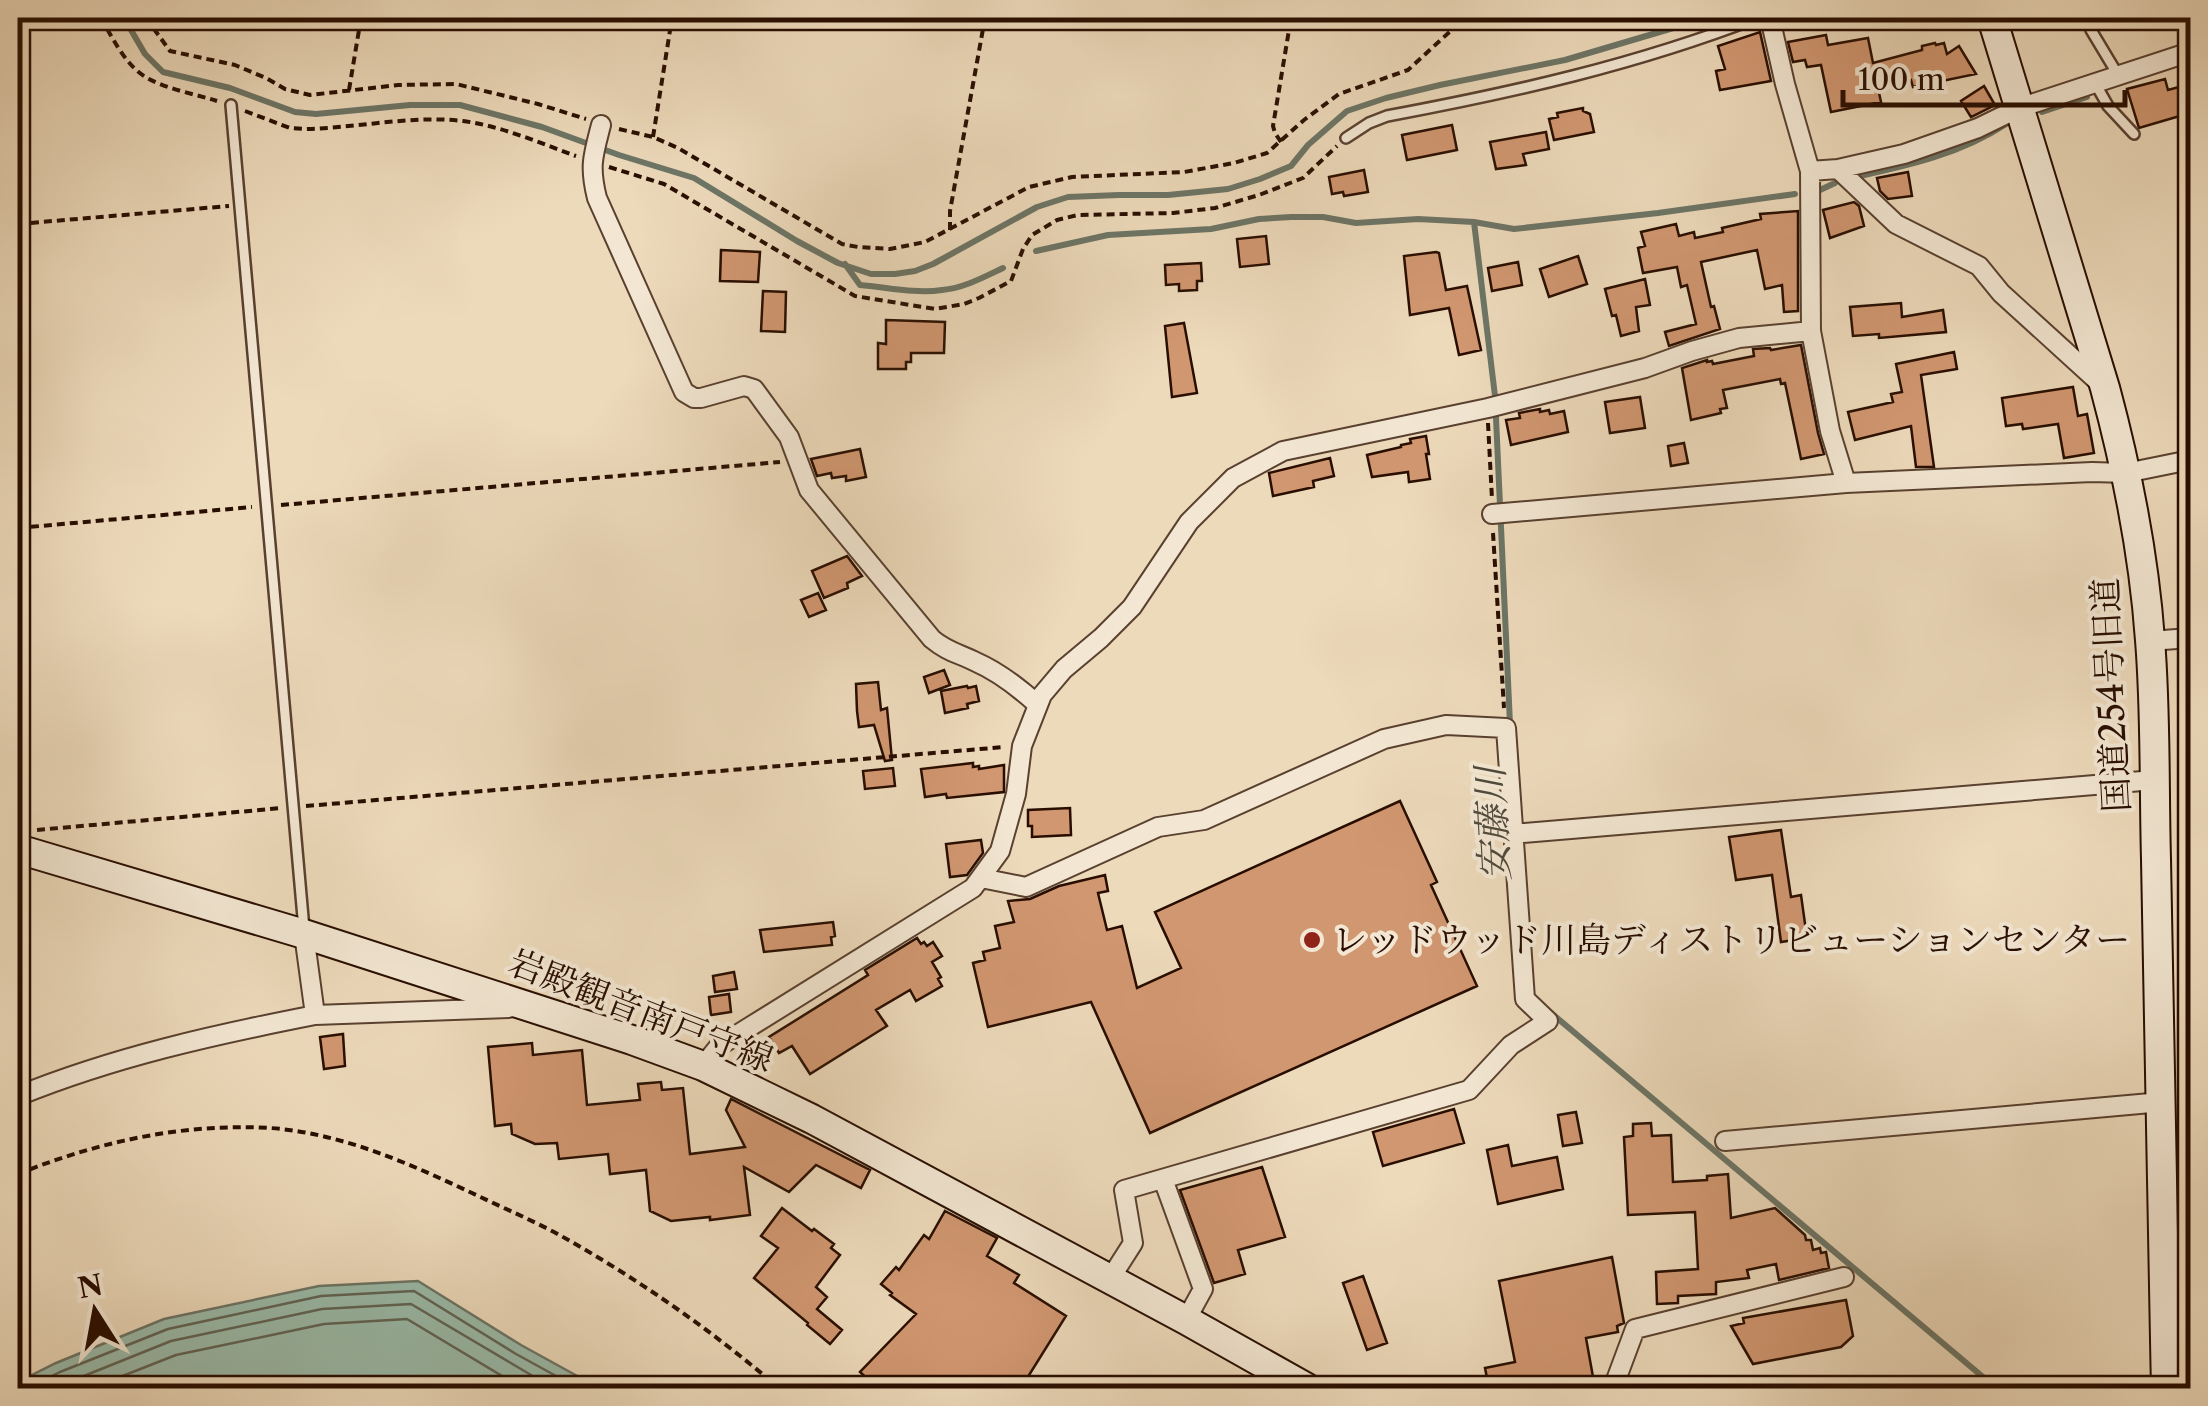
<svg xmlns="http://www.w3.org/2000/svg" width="2208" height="1406" font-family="'Libre Caslon Text','Noto Serif JP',serif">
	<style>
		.water { fill: #9abbaa; stroke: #6c7566; stroke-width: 2.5 }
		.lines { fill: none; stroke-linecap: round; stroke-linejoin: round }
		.shore { stroke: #616455; stroke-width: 2.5 }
		.stream { stroke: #6c7566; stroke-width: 6 }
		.building { fill: #d19771; stroke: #280d00; stroke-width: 2.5 }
		.lane-casing { stroke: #59402f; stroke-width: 14 }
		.street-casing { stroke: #59402f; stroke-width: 22 }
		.secondary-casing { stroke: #280d00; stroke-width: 32 }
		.path { stroke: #280d00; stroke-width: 4; stroke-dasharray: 8 5; stroke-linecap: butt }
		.lane { stroke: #f3e7d3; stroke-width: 9 }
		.street { stroke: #f3e7d3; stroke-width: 18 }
		.secondary { stroke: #f3e7d3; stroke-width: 28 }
		.poi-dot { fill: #8f2418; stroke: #f3e7d3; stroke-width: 4 }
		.labels { text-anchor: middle; stroke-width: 8; stroke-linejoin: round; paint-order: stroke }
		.street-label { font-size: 35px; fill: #280d00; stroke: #f3e7d3 }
		.poi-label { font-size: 35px; fill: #280d00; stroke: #f3e7d3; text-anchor: start }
		.water-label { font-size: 38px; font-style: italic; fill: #504a3c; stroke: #f3e7d3 }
	</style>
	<rect width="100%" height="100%" fill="#eddabb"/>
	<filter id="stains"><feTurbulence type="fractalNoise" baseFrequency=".002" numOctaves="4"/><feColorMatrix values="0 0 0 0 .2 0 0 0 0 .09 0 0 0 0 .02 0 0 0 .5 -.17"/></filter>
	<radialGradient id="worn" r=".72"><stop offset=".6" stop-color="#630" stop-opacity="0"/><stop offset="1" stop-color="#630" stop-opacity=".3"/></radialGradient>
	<path class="water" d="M418 1281 521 1345 599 1388H18V1382L56 1363 164 1319 319 1286Z"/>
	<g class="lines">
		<path class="shore" d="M27 1388 60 1372 168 1329 321 1296 414 1291 516 1354 578 1388
			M54 1388 171 1341 322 1309 411 1304 553 1388
			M92 1388 176 1355 324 1324 407 1319 522 1388"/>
		<path class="stream" d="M124 18 145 54 163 72 230 88 295 112 316 114 410 105H460L542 127 619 155 694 178 797 241 838 263 871 274H895L915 271 933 264 1037 207 1068 197 1119 195H1168L1228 189 1260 179 1291 166 1308 145 1347 111 1386 98 1440 85 1565 60 1707 18
			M2042 112 2087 97
			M1860 176C1911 165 1962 153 2006 124
			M1820 190 1835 183
			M1474 222 1495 396 1510 724
			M1036 251 1108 235 1211 229 1259 219 1291 217H1323L1356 223 1418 219 1474 222 1514 229 1658 213 1795 194
			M845 264 860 285C886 287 915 294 942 290 964 288 984 277 1003 268
			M1550 1012 1996 1388"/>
	</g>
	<path class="building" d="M1760 32 1771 81 1720 90 1716 71 1725 69 1718 46Z
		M1826 35 1828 45 1868 38 1873 63 1922 50V46L1935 43 1936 45 1944 43 1947 54 1959 46 1976 74 1913 87 1911 80 1878 88 1881 102 1831 112 1821 65 1807 67 1805 60 1793 62 1788 42Z
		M2165 79 2168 90 2190 84V113L2139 128 2127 89Z
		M1984 86 1995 105 1971 117 1961 101Z
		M1583 108V111L1590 114 1594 132 1554 140 1549 119 1558 117 1557 113Z
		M1452 125 1457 150 1407 160 1402 135Z
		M1546 132 1549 149 1523 154 1526 165 1496 169 1490 142Z
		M1364 170 1368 192 1344 196 1343 192 1332 194 1329 177Z
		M1908 172 1912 196 1888 199 1880 191 1877 178Z
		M1854 202 1859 206 1864 226 1830 238 1823 210Z
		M1798 211V311L1784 312 1782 285 1765 289 1757 250 1701 262 1711 307 1714 306 1720 329 1669 346 1665 332 1696 324 1687 285 1681 287 1677 267 1643 273 1638 248 1645 246 1641 232 1676 224 1679 236 1694 232 1695 238 1723 232 1722 228 1761 219 1760 214Z
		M1266 236 1269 264 1240 267 1237 239Z
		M721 250 760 252 758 282 720 281Z
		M1436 252 1439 253 1446 290 1467 286 1481 350 1459 355 1449 308 1410 315 1404 256Z
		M1578 256 1587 284 1549 297 1540 269Z
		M1518 262 1522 285 1492 291 1488 268Z
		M1201 263 1202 281H1197V290L1179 291V284L1166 285 1165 265Z
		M1645 279 1650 305 1636 307 1639 331 1621 336 1616 315 1612 316 1605 289Z
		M763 291 786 292 785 332 761 331Z
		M1901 303 1902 317 1943 310 1946 332 1879 338V334L1853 336 1850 307Z
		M886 320 945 322 944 353H911V362H906V369H878V343L886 344Z
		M1184 323 1197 393 1172 397 1165 326Z
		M1801 345 1818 433 1824 454 1801 459 1785 383 1781 384 1780 379 1723 390 1727 408 1720 409 1721 413 1691 420 1682 368 1707 360V362L1712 361 1713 364 1754 356 1753 349 1770 348 1771 350Z
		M1954 352 1957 369 1921 375 1934 467H1916L1911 426 1855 440 1848 412 1893 402 1891 394 1902 392 1896 364Z
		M2073 387 2078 416 2087 414 2094 453 2064 458 2058 424 2023 429 2022 424 2006 426 2002 398Z
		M1640 397 1645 428 1610 433 1605 402Z
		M1540 409V412L1549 410 1550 414 1564 411 1568 432 1511 445 1506 420 1520 418 1519 413Z
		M1426 436 1429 454H1426L1430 479 1409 482 1408 472 1372 477 1367 455 1401 447V445L1411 443 1410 439Z
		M1684 443 1688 463 1671 466 1668 446Z
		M860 449 866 477 846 481V476L832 478 831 473 817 476 811 459Z
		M1330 458 1334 476 1313 481 1314 487 1273 496 1269 473Z
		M847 556 862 576 847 583 848 588 824 598 812 571Z
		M818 593 826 610 809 617 801 600Z
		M944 670 950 685 929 693 924 677Z
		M878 682 881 710 887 708 892 760 885 761 874 725 859 727 857 711 856 684Z
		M967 686 968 688 976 686 979 701 967 704 968 708 945 713 941 691Z
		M973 763V767L979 766V769L1004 765V792L947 798 946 794 925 797 921 769Z
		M893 768 895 786 865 789 863 771Z
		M1400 801 1437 882 1431 885 1477 986 1150 1133 1091 1002 988 1027 973 963 985 960 983 952 1000 948 995 926 1014 922 1008 901 1030 899 1059 886 1105 875 1108 891 1098 893 1107 930 1122 926 1137 988 1181 968 1155 912Z
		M1070 808 1071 835 1032 837V826H1028V810Z
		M1781 830 1791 897 1801 895 1807 938 1781 942 1772 875 1736 880 1729 837Z
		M981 840 983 853 967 875 950 877 946 844Z
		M833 922 835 936 831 937 832 945 764 952 760 930Z
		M917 938 921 944 924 942 927 946 933 942 942 956 932 962 941 977 938 979 942 986 916 1001 910 990 876 1010 887 1026 810 1074 792 1046 779 1053 769 1037 868 975 865 970Z
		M734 972 737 989 715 992 713 976Z
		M729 994 731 1012 711 1015 709 997Z
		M343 1034 345 1066 324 1069 320 1037Z
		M532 1043 533 1055 582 1050 587 1105 640 1100 638 1084 661 1082 662 1090 683 1088 690 1154 745 1147 726 1110 731 1099 870 1170 861 1188 816 1165 789 1192 744 1167 750 1215 710 1220V1217L671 1221 650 1211 646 1170 610 1174 608 1154 559 1159 557 1143 535 1144 512 1134 511 1124 495 1126 488 1047Z
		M1454 1109 1464 1143 1383 1166 1373 1132Z
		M1576 1112 1582 1143 1563 1146 1558 1115Z
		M1651 1123 1652 1136 1671 1135 1673 1182 1707 1180V1176L1728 1174 1731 1218 1775 1208 1805 1235 1806 1240H1811L1813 1250 1820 1248 1821 1253 1826 1252 1829 1268 1779 1280 1776 1264 1747 1270 1749 1278 1716 1282V1294L1678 1296V1303L1657 1304 1656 1272 1698 1269 1695 1212 1628 1215 1624 1137 1633 1136V1124Z
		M1508 1145 1512 1166 1557 1157 1563 1189 1498 1204 1487 1150Z
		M1262 1167 1285 1237 1238 1250 1245 1274 1214 1283 1180 1190Z
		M782 1208 812 1231 814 1229 834 1244 831 1248 840 1255 816 1287 827 1297 817 1309 842 1330 830 1344 807 1325 808 1323 754 1278 778 1248 761 1236Z
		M945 1211 997 1238 987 1256 1019 1275 1014 1283 1066 1316 1021 1388H877L860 1372 916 1314 890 1295 892 1293 881 1284 896 1267 899 1270 924 1235 929 1239Z
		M1612 1257 1624 1323 1617 1326 1618 1332 1586 1338 1595 1388H1489L1485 1368 1515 1362 1499 1281Z
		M1363 1276 1387 1343 1367 1350 1343 1283Z
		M1846 1300 1853 1336 1841 1347 1753 1364 1731 1326 1744 1323 1743 1318Z"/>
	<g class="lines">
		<g class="lane-casing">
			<path id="lane" d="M2091 30 2118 75
				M2095 83 2108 106 2134 134
				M231 105 304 929
				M1346 138 1369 123 1387 116C1515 92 1635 65 1757 18"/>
		</g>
		<g class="street-casing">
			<path id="street" d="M1770 18 1785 84 1810 171 1811 331 1830 431 1846 483
				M601 125C593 156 589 166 597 198L684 392 694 398H701L744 386 754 389 789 437 809 490 932 639C946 651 960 654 976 662 999 672 1018 687 1037 704
				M1838 169 1896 224 1979 266 2001 293 2101 384
				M1810 171 1838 169 1904 154 1978 128 2019 108 2190 52
				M1492 514 1846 483 2092 472 2126 473 2190 460
				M2150 641 2190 638
				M1512 834 2154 780
				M981 878 1026 887 1158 827 1204 820 1384 739 1446 725 1506 728 1525 999 1548 1021 1511 1045 1469 1090 1124 1190 1133 1243 1110 1279
				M315 1015 509 1008
				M703 1066 719 1046 973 888 1000 851 1016 794 1022 746 1042 695 1064 669 1101 638 1132 607 1189 522 1233 478 1283 451 1488 408 1645 368 1692 351 1739 338 1811 331
				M18 1096C114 1057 213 1035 315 1015L304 934
				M1725 1141 2162 1102
				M1163 1179 1203 1289 1186 1320
				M1613 1388 1635 1329 1844 1277"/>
		</g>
		<g class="secondary-casing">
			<path id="secondary" d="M1992 18 2105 388C2127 470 2144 555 2150 640 2156 713 2154 787 2156 859 2161 1036 2162 1212 2166 1388
				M18 849 304 934 632 1040 703 1066 812 1119 1186 1320 1307 1388"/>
		</g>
		<path class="path" d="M101 18C113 39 127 68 149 79 170 90 195 94 217 101
			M146 18 170 51 235 65 266 78 285 89 310 95 398 85 456 84 538 104 586 119
			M1837 18C1881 24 1921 29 1965 18
			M349 90 361 18
			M245 111 290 128 305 129C357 128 411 115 463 121 501 126 540 143 576 156
			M619 129 653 137 678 148 842 244 858 247 890 249 925 242 1029 187 1072 177 1184 172 1234 163 1267 153 1304 120 1339 94 1408 70 1457 25 1477 18
			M653 137 672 18
			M1281 142 1275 133 1273 126 1291 18
			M609 167 664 184 855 296 935 309 964 304 979 298 1011 281 1023 249 1032 235 1057 220 1078 215 1173 213 1215 208 1259 195 1303 178 1337 146
			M18 224 229 206
			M950 230V211L985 18
			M1488 423 1492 499
			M281 505 780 462
			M18 528 252 507
			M1493 533 1504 708
			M306 806 1004 747
			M37 830 282 808
			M2179 964 2190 963
			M18 1174C98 1142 182 1123 270 1128 341 1133 408 1163 472 1193 499 1206 527 1218 554 1232 634 1276 710 1329 779 1388"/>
		<use href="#lane" class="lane"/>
		<use href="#street" class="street"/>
		<use href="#secondary" class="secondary"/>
	</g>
	<circle class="poi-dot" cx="1312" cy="940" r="10"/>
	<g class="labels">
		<g class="street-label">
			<text transform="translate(2111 695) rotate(-93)" y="12">国道254号旧道</text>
			<text transform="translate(641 1011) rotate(21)" y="12">岩殿観音南戸守線</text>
		</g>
		<g class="poi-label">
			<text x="1332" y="952">レッドウッド川島ディストリビューションセンター</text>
		</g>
		<g class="water-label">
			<text transform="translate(1493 824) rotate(-93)" y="13">安藤川</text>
		</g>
	</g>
	<rect width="2208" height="1406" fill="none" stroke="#eddabb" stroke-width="60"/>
	<rect x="20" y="20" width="2168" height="1366" fill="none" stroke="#280d00" stroke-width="5"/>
	<rect x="30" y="30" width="2148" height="1346" fill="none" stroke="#280d00" stroke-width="2.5"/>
	<g transform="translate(95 1311) rotate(349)" stroke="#f3e7d3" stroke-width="8" paint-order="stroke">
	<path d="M0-8L18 38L0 25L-18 38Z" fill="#280d00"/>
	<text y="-15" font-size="28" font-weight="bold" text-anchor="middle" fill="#280d00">N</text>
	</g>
	<path d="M1843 90v15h282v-15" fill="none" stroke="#280d00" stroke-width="5"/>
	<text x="1858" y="90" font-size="30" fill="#280d00" stroke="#f3e7d3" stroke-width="8" paint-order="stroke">100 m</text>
	<rect width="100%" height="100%" filter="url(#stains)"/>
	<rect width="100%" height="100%" fill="url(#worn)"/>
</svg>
